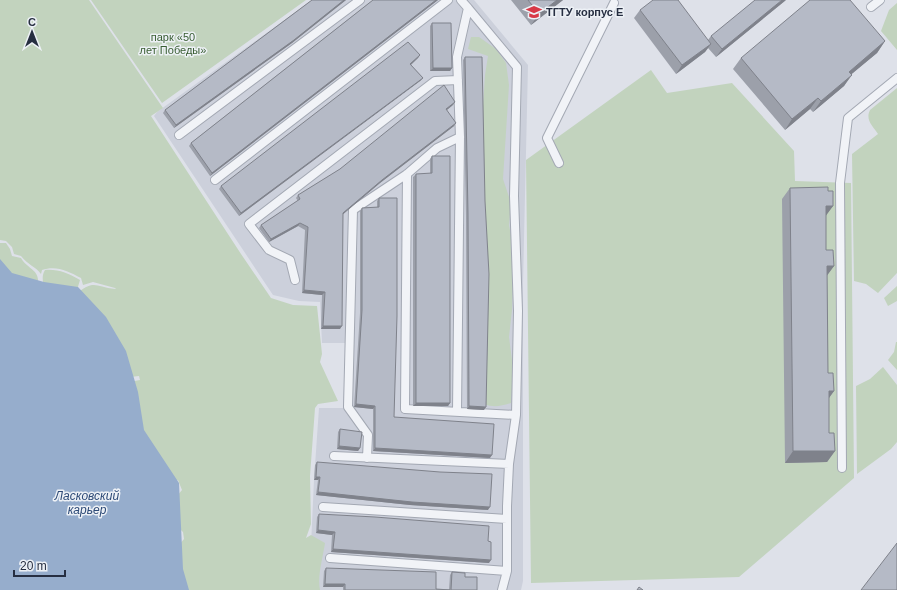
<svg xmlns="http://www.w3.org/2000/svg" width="897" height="590" font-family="Helvetica,sans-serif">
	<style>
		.built { fill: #ccd0db }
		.green { fill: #c2d3be }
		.water { fill: #96adcc }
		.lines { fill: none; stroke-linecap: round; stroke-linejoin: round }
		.service-casing { stroke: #a3a8b3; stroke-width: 10 }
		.service { stroke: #f1f3f7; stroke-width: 8 }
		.wall { fill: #9ca0aa }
		.shaded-wall { fill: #7f828b }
		.building { fill: #b5bac6; stroke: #7f828b }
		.labels { text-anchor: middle; stroke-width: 3; stroke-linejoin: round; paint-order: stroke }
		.poi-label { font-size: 11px; font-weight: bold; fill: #262e41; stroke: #edf1f6; text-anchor: start }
		.park-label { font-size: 11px; fill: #385d32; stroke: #edf1f6 }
		.water-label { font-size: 12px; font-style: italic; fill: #2d4a77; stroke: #edf1f6 }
	</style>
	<rect width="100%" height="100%" fill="#dee1e9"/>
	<path class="built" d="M312 0H474L528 65 523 283V581L521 590H309L314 480 319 408H343L346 343H322L320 302 299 301 273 295 154 116 157 112Z"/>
	<path class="green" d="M0 0H89L163 108 151 116 241 254 271 298 293 305 317 306 322 354 320 362 338 401 318 404 315 408 310 476 311 524 306 538 311 535 325 543C323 557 317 577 320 590H169L179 545 184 539 183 532 177 526V496L182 490 178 480 175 482 152 478 129 382 140 380 139 376 130 377 73 296C96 278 93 287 116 289L115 288 93 282 83 285 81 278C68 271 56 265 42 270L41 274C35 266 28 265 21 256L14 254 12 247 6 241 0 240Z
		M91 0H306L162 103Z
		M897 3V50L881 31 889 10Z
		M471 37H479L496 49 506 63 509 85 503 179 511 203 509 225 512 241 513 281 512 310 509 337 512 360V390L511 403C501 406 494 408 484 404L482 121 485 75 488 56 468 49Z
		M651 70 667 93 732 83 794 151 795 181 851 183 854 478 739 577 531 583 526 160Z
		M897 88V273L878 293 866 284 854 281 852 154 878 134C873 126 865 120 870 110Z
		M0 243H6L10 249 12 256 21 258C28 270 40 269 38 285L0 273Z
		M45 270C58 269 68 273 80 280L77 290H45C43 283 41 276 45 270Z
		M897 286V301L888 306 884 298Z
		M896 342H897V370L888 360 894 352Z
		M883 367 897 385V442L891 449 857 474 856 386 870 379Z"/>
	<path class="water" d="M0 259 12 273 44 282 78 287 106 317 126 351 138 392 144 430 179 483 183 569 189 590H0Z"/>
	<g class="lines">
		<g class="service-casing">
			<path id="service" d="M871 7 880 0
				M468 8 517 67 514 196 518 311 516 415
				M179 135 360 0
				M559 163 547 138 614 3
				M407 174 405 409 516 415 509 464 507 506V571L502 590
				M215 180 448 0
				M295 280 290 260 269 250 249 224 435 81 458 80
				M457 412 460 137 457 57 468 8 461 0
				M334 456 509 464
				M367 458 368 435 348 407 353 210 407 174 437 148 460 137
				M842 468 840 183 848 118 897 78
				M323 507 507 519
				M330 558 507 571"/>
		</g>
		<use href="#service" class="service"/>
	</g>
	<path class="wall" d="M312 0H346L292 43 174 128 163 113 165 110Z
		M373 0H438L210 176 189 146 191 143Z
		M511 0H563L531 25Z
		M786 0 716 57 708 48 705 52 676 74 634 18 640 10 708 40 711 36Z
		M432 23 452 68 450 71H430V26Z
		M885 41 877 53 851 74 844 86 813 112 810 109 785 130 733 69 741 58Z
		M420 55 418 58 411 65 423 78 420 81 239 216 219 189 221 186Z
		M465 57 484 410 467 409 466 217 463 60Z
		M453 105 447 110 454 126 380 183 343 214 340 329H321L322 295 302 293 305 230 298 226 269 242 259 228 261 225 298 201 296 198 298 195Z
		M432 156 450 403 448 406H413V177L416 174H430V159Z
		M790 188 828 191 833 206 826 215V250L834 266 827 275 828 373 834 391 829 398V433L835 451 827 462 785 463 782 199Z
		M379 198 394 417 490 458 373 451V409L354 407 360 313V211L362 208 377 207V201Z
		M340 429 360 448 358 451 337 449 338 432Z
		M317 462 488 510 410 505 316 495 318 480H314L315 465Z
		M319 514 488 541 489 563 331 552 332 535 316 533 317 517Z
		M326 568 436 589 449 590 450 575 452 572 465 577 477 590H343V587H323L324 571Z"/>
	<path class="shaded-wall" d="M344 0H346L292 43 174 128 176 125Z
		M436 0H438L210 176 212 173Z
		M557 0H563L531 25 539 14Z
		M782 0H786L716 57 722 49Z
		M885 41 877 53 841 83 849 72Z
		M711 44 705 52 676 74 682 65Z
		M420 55 418 58 408 67 410 64Z
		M433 68H452L450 71H430Z
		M852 75 844 86 813 112 821 101Z
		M423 78 420 81 239 216 241 213Z
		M818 98 810 109 785 130 792 119Z
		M455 102 453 105 444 112 446 109Z
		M456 123 454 126 380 183 341 216 343 213 382 180Z
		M826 206H833L825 217Z
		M300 223 298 226 269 242 271 239Z
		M827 266H834L826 277Z
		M304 290 325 292 322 295 302 293Z
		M323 326H342L340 329H321Z
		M829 391H834L826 402Z
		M416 403H450L448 406H413Z
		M356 404 375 406 373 409 354 407Z
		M469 406 486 407 484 410 467 409Z
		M339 446 360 448 358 451 337 449Z
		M375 448 492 455 490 458 373 451Z
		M793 451H835L827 462 785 463Z
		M316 477H320L318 480H314Z
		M318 492 490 507 488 510 410 505 316 495Z
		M318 530 335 532 332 535 316 533Z
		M333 549 491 560 489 563 331 552Z
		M325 584H345L343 587H323Z"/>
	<path class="building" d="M312 0H344L294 40 176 125 165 110Z
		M373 0H436L212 173 191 143Z
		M528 0H557L539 14Z
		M653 0H678L711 44 682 65 640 10Z
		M755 0H782L722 49 711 36Z
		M810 0H850L885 41 849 72 852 75 821 101 818 98 792 119 741 58Z
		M432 23H451L452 68H433Z
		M408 42 420 55 410 64 423 78 241 213 221 186Z
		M465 57H482L485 201 489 274 486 407 469 406 468 214Z
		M444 85 455 102 446 109 456 123 382 180 343 213 342 326H323L325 292 304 290 308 227 300 223 271 239 261 225 300 199 298 195 340 169Z
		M432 156H450V403H416V174L432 173Z
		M828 187V191H833V206H826V250H833L834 266H827L828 373H833L834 391H829V433H834L835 451H793L790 188Z
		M379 198H397V316L394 417 494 424 492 455 375 448V406L356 404 362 310V208L379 207Z
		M340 429 362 432 360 448 339 446Z
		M317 462 440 472 492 474 490 507 412 502 318 492 320 477H316Z
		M319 514 375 517 489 526 488 541 491 542V560L333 549 335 532 318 530Z
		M897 543V590H861Z
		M326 568 436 572V589L450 590H345V584H325Z
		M452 572 465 573V577H477V590H451Z
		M639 587 643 590H637Z"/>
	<defs>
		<g id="university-bare" transform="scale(1.2)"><path d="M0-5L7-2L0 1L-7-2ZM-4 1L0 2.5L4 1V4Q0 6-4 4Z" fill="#d83947" stroke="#edf1f6" stroke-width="2.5" paint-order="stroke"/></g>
	</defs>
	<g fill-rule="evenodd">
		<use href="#university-bare" x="534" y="12"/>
	</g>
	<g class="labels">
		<g class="poi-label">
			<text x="546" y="16">ТГТУ корпус Е</text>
		</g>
		<g class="park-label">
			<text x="173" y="41">парк «50<tspan x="173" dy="13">лет Победы»</tspan></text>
		</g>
		<g class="water-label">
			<text x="87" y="500">Ласковский<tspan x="87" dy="14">карьер</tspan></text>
		</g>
	</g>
	<g transform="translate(32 32)" stroke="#edf1f6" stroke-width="3" paint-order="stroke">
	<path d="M0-3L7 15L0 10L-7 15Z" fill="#262e41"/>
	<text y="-6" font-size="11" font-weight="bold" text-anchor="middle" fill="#262e41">С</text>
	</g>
	<path d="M14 570v6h51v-6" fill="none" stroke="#262e41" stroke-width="2"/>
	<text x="20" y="570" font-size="12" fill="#262e41" stroke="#edf1f6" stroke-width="3" paint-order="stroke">20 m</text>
</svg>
